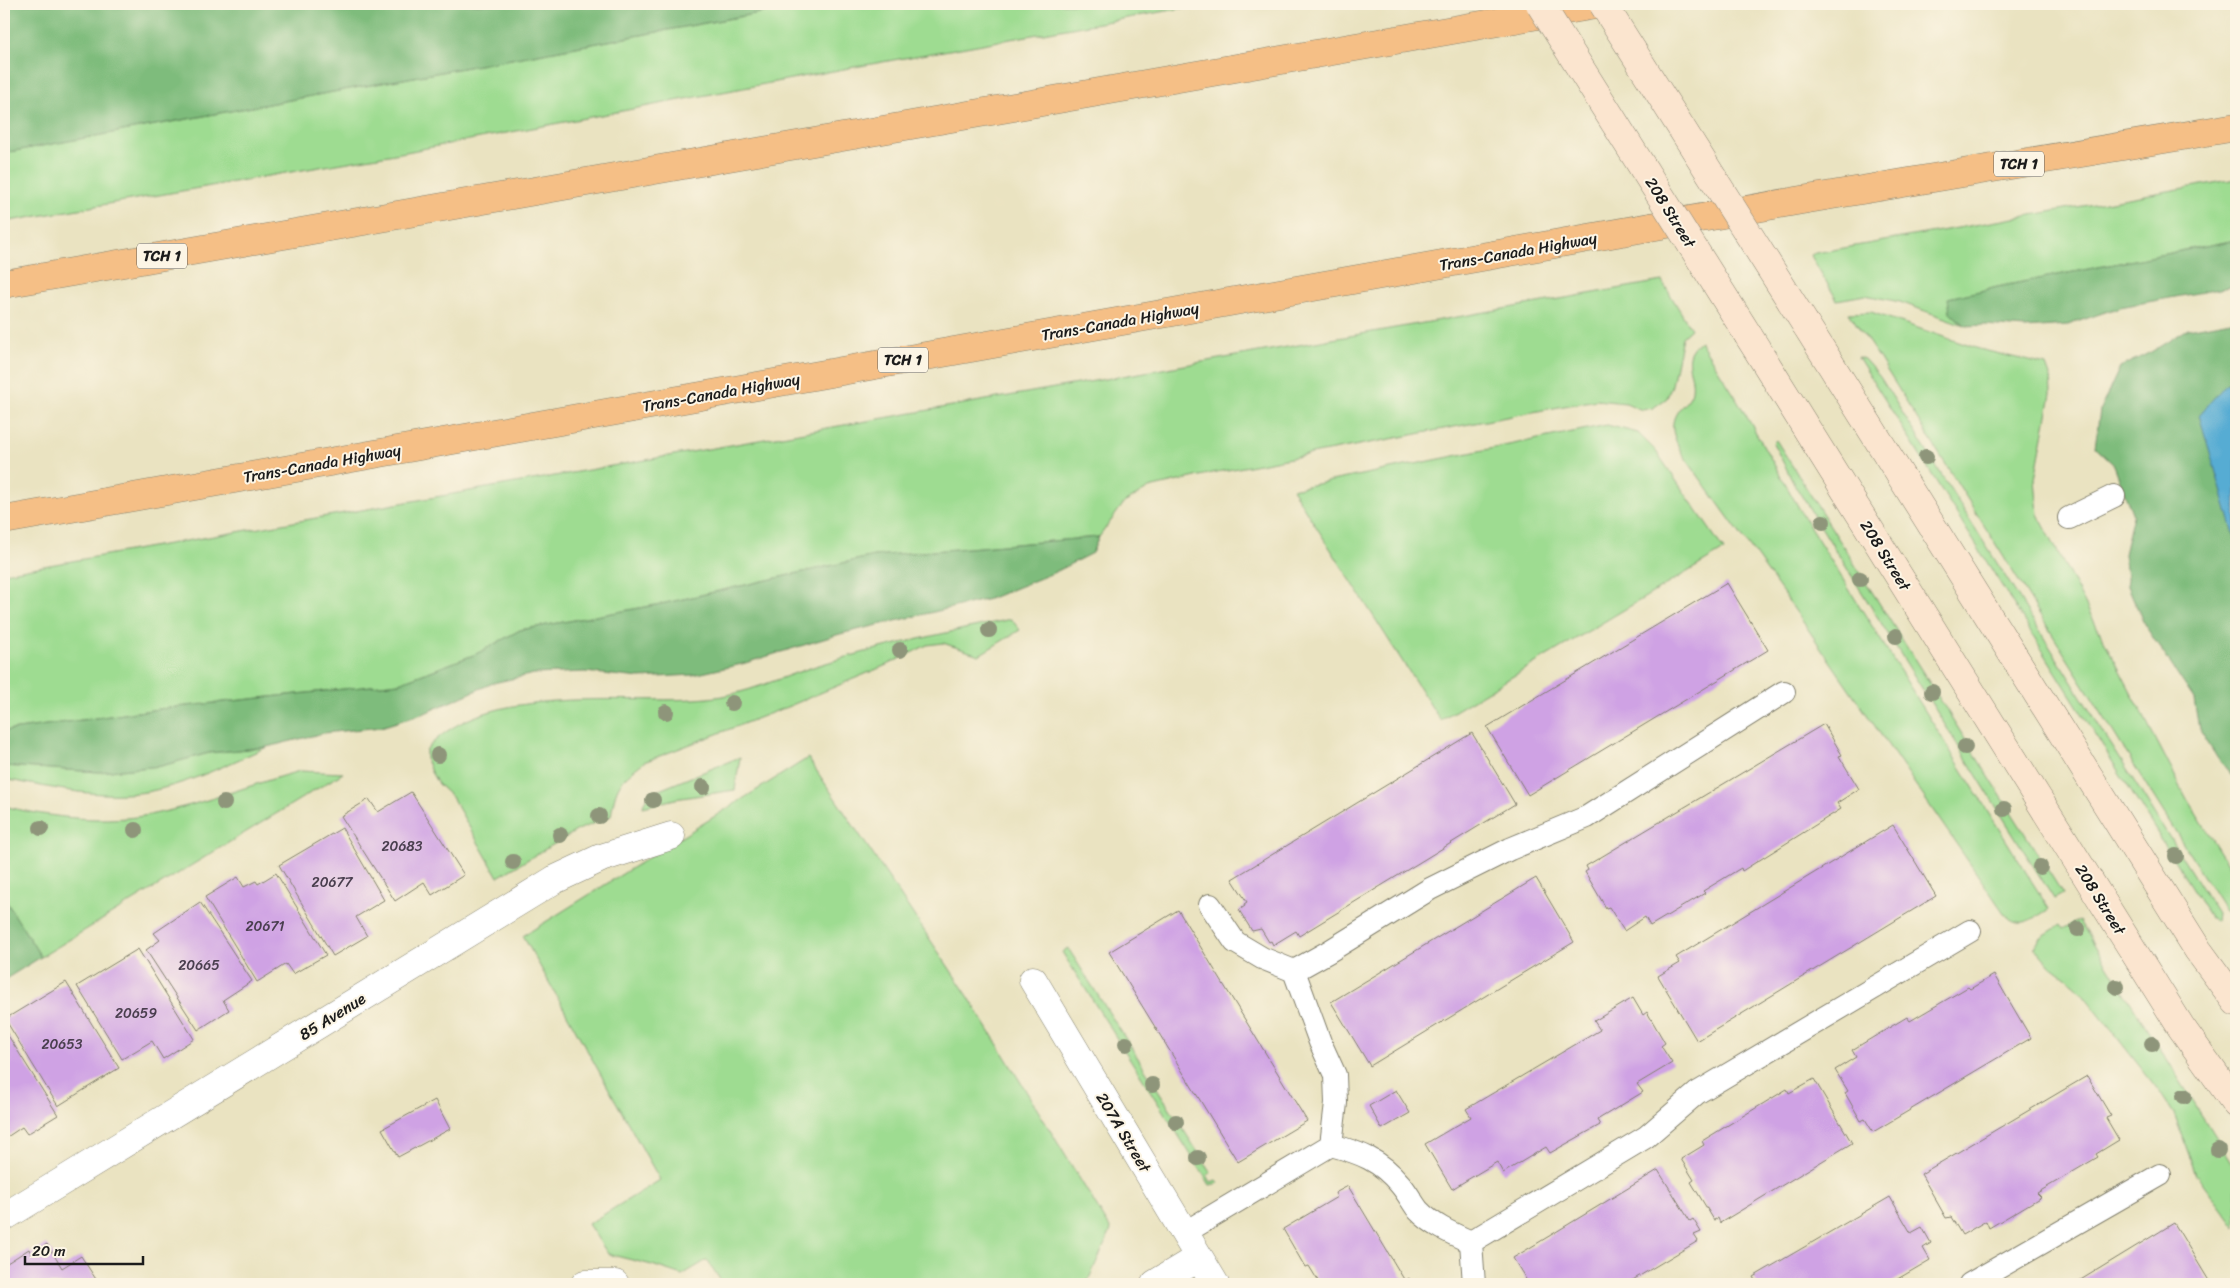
<svg xmlns="http://www.w3.org/2000/svg" width="2240" height="1288" font-family="Sriracha,sans-serif">
	<style>
		.green { fill: #9edc91; stroke: #5d7c56 }
		.forest { fill: #7ebc7b; stroke: #4d6c4c }
		.water { fill: #57acd3; stroke: #3a6478 }
		.building { fill: #cfa2e4 }
		.lines { fill: none; stroke-linecap: round; stroke-linejoin: round }
		.service-casing { stroke: #83806e; stroke-width: 24 }
		.minor-casing { stroke: #83806e; stroke-width: 29 }
		.secondary-casing { stroke: #83806e; stroke-width: 29 }
		.motorway-casing { stroke: #83806e; stroke-width: 29 }
		.service { stroke: #fff; stroke-width: 22 }
		.minor { stroke: #fff; stroke-width: 28 }
		.secondary { stroke: #fbe5cf; stroke-width: 28 }
		.motorway { stroke: #f5bf86; stroke-width: 28 }
		.secondary-bridge-casing { stroke: #83806e; stroke-width: 29; stroke-linecap: butt }
		.secondary-bridge { stroke: #fbe5cf; stroke-width: 28 }
		.tree { fill: #8e957a }
		.labels { text-anchor: middle; stroke-width: 4; stroke-linejoin: round; paint-order: stroke }
		.number-label { font-size: 14px; fill: #493e4e }
		.shield { fill: #fcf5e5; stroke: #5f5d58; stroke-width: 1 }
		.shield-label { font-size: 15px; font-weight: bold; fill: #1c1c1c }
		.street-label { font-size: 16px; fill: #1c1c1c; stroke: #fcf5e5 }
	</style>
	<rect width="100%" height="100%" fill="#fcf5e5"/>
	<filter id="ink" filterUnits="userSpaceOnUse"><feTurbulence type="fractalNoise" baseFrequency=".02" numOctaves="2"/><feDisplacementMap in="SourceGraphic" scale="10" xChannelSelector="R" yChannelSelector="G"/><feConvolveMatrix kernelMatrix="1 2 1 2 8 2 1 2 1" color-interpolation-filters="sRGB"/></filter>
	<filter id="wash" filterUnits="userSpaceOnUse"><feTurbulence type="fractalNoise" baseFrequency=".0096" numOctaves="4" result="noise"/><feDisplacementMap in="SourceGraphic" scale="20" xChannelSelector="R" yChannelSelector="G"/><feGaussianBlur stdDeviation="1.12" result="paint"/><feColorMatrix in="noise" values="0 0 0 0 0 0 0 0 0 0 0 0 0 0 0 0 0 1.4 0 .05"/><feComposite in="paint" operator="in"/></filter>
	<g filter="url(#wash)">
		<rect width="100%" height="100%" fill="#eae3c1"/>
		<path class="green" d="M808 4H1205L849 68 406 152 4 222V153Z
			M2236 179V240L2002 286 1949 298 1950 312 1964 325 1900 302 1865 295 1837 300 1810 254Z
			M1662 281 1691 329 1682 337 1672 385 1667 398 1653 408 1642 410 1626 403 1596 400 1217 472 1149 488 1124 503 1099 537 874 556 661 604 520 630 476 654 399 683 159 709 4 731V573Z
			M1871 312 1979 349 2046 365 2050 376 2051 394 2035 479 2038 514 2187 799 2236 878V917H2234L2224 909 1878 356 1849 313Z
			M1700 341 1735 396 1807 522 2049 909C2033 919 2019 931 2004 913L1783 593 1681 452C1673 435 1667 422 1682 406 1686 402 1691 397 1692 391 1695 370 1678 358 1700 341Z
			M1858 357 1864 359 1880 377 2217 913 2216 921 2210 917Z
			M1607 425 1638 433 1655 450 1724 550 1440 720 1292 489Z
			M1776 440 2063 894 2054 899 1796 487 1773 443Z
			M1011 619 1020 630 979 655 943 643 927 645 889 664 787 707 644 762C619 781 616 785 611 816L578 830 498 877 452 797 438 784 431 772 426 759V750C486 680 625 706 708 698 745 695 781 677 816 666 880 646 946 633 1011 619Z
			M267 747C232 762 197 780 160 789 109 802 54 788 4 779V766L99 772 161 766 209 753Z
			M740 757 735 790 675 799 643 807 644 802 652 793Z
			M808 758 968 996 1111 1230 1088 1281 1083 1284H723L707 1260 682 1275 652 1265 608 1254 588 1224 660 1180 523 936Z
			M300 771 343 773 41 957 4 898V806C51 818 106 824 154 814 204 804 251 784 300 771Z
			M2079 920 2236 1170V1228L2196 1174 2174 1114 2159 1091 2076 985 2051 966 2034 947 2040 938 2060 925 2063 929Z
			M1068 948 1211 1173 1207 1175 1211 1182 1216 1180 1218 1183 1210 1185 1062 952Z"/>
		<path class="forest" d="M4 4H808L4 153Z
			M2236 240V286L2120 307 2068 325 2025 328 1985 325 1965 326 1950 312 1948 298 2002 286Z
			M2236 320V379L2226 384 2234 531 2236 541V780L2218 759 2199 729 2194 699 2144 624 2128 586 2124 554 2133 515 2114 465 2095 447 2100 410 2120 367 2151 352 2188 329Z
			M1099 537 1092 553 1053 573 989 599 840 634 742 664 693 675 640 678 585 672 534 674 493 683 425 713 381 727 324 733 267 747 209 753 161 766 99 772 4 766V731L159 709 399 683 476 654 520 630 661 604 874 556Z
			M4 898 41 957 4 980V929L6 922 4 919Z"/>
		<path class="water" d="M2236 379V541L2199 415 2226 384Z"/>
		<g id="blocks">
			<path class="building" d="M1727 583 1768 650 1528 795 1487 727Z
				M1824 724 1842 755 1839 756 1859 789 1837 803 1841 809 1742 871 1741 868 1703 891 1705 893 1650 926 1645 917 1624 931 1609 907 1606 908 1585 872 1588 870 1586 866Z
				M1472 733 1515 804 1299 936 1296 931 1273 945 1271 941 1269 942 1261 929 1252 931 1239 910 1245 906 1244 904 1247 902 1232 879Z
				M411 792 464 875 432 895 424 882 395 901 341 816 369 799 378 812Z
				M1893 825 1936 896 1697 1041 1658 976 1680 963 1676 957Z
				M342 828 384 900 356 917 367 936 333 956 279 865Z
				M276 873 326 955 293 974 286 964 257 982 205 897 238 877 244 887 256 881 258 884Z
				M1536 878 1574 942 1370 1066 1331 1002Z
				M200 902 252 981 223 1000 229 1010 198 1030 146 950 160 940 154 933Z
				M1178 910 1307 1121 1238 1162 1109 952Z
				M138 949 194 1039 163 1059 152 1041 122 1059 77 986Z
				M1994 975 2031 1038 1873 1132 1865 1119 1861 1121 1845 1093 1848 1091 1835 1070 1856 1057 1852 1050 1907 1017 1910 1021 1968 987 1970 989Z
				M66 982 119 1068 58 1106 5 1019Z
				M1633 998 1643 1015 1647 1012 1665 1043 1661 1046 1672 1063 1637 1084 1643 1092 1597 1120 1600 1125 1550 1153 1546 1147 1503 1173 1497 1162 1452 1189 1425 1144 1471 1117 1466 1109 1600 1030 1594 1021Z
				M4 1029 58 1115 27 1134 22 1127 4 1139Z
				M2087 1076 2111 1116 2106 1118 2119 1140 2096 1154 2098 1157 2037 1193 2041 1197 1989 1228 1986 1221 1962 1235 1951 1217 1946 1218 1921 1174Z
				M1814 1079 1852 1143 1720 1223 1718 1218 1714 1220 1691 1182 1694 1180 1681 1159 1704 1145 1702 1141 1787 1089 1789 1093Z
				M1396 1090 1410 1113 1382 1129 1369 1106Z
				M435 1100 450 1129 398 1157 382 1129Z
				M1658 1170 1690 1221 1693 1219 1701 1232 1694 1235 1698 1241 1626 1284H1521L1527 1281 1513 1258Z
				M1348 1186 1405 1281 1409 1278 1413 1284H1320L1309 1266 1305 1267 1283 1229 1337 1197 1335 1193Z
				M1890 1197 1911 1233 1922 1227 1931 1243 1923 1248 1930 1260 1889 1284H1757L1753 1277Z
				M2174 1223 2211 1284H2074Z
				M47 1244 62 1268 81 1256 99 1284H4V1265L29 1249 31 1254Z"/>
		</g>
	</g>
	<g filter="url(#ink)">
		<use href="#blocks" fill-opacity="0" stroke="#83806e" stroke-width="1"/>
		<g class="lines">
			<g class="service-casing">
				<path id="service" d="M2069 518 2114 496
					M1210 905 1235 942 1262 958 1294 971 1320 1042 1335 1075 1336 1103 1331 1145C1361 1153 1380 1160 1400 1184 1407 1192 1412 1202 1418 1210 1432 1225 1453 1234 1471 1242L1474 1284
					M1294 971 1328 952 1430 889 1510 849 1587 817 1784 692
					M1184 1233 1331 1145
					M1471 1242 1646 1137 1697 1093 1970 931
					M1970 1284 2160 1175"/>
			</g>
			<g class="minor-casing">
				<path id="minor" d="M1033 980 1215 1284
					M4 1217 554 880 601 858 671 836
					M585 1284H615
					M1155 1284 1198 1258"/>
			</g>
			<g class="secondary-casing">
				<path id="secondary" d="M1806 325 2198 950 2236 1002
					M1748 335 2181 1027 2236 1104"/>
			</g>
			<g class="motorway-casing">
				<path id="motorway" d="M4 284 1601 4
					M4 520 1802 200 2236 127"/>
			</g>
			<use href="#service" class="service"/>
			<use href="#minor" class="minor"/>
			<use href="#secondary" class="secondary"/>
			<use href="#motorway" class="motorway"/>
			<g class="secondary-bridge-casing">
				<path id="secondary-bridge" d="M1540 4 1748 335
					M1603 4 1806 325"/>
			</g>
			<use href="#secondary-bridge" class="secondary-bridge"/>
		</g>
		<g class="tree">
			<circle cx="1926" cy="457" r="8"/>
			<circle cx="1823" cy="522" r="8"/>
			<circle cx="1860" cy="579" r="8"/>
			<circle cx="989" cy="630" r="8"/>
			<circle cx="1896" cy="636" r="8"/>
			<circle cx="900" cy="650" r="8"/>
			<circle cx="1932" cy="692" r="8"/>
			<circle cx="732" cy="703" r="8"/>
			<circle cx="666" cy="712" r="8"/>
			<circle cx="1965" cy="747" r="8"/>
			<circle cx="438" cy="755" r="8"/>
			<circle cx="703" cy="787" r="8"/>
			<circle cx="653" cy="800" r="8"/>
			<circle cx="224" cy="803" r="8"/>
			<circle cx="2004" cy="809" r="8"/>
			<circle cx="599" cy="816" r="8"/>
			<circle cx="41" cy="828" r="8"/>
			<circle cx="135" cy="830" r="8"/>
			<circle cx="560" cy="835" r="8"/>
			<circle cx="2176" cy="856" r="8"/>
			<circle cx="513" cy="862" r="8"/>
			<circle cx="2040" cy="867" r="8"/>
			<circle cx="2078" cy="929" r="8"/>
			<circle cx="2117" cy="987" r="8"/>
			<circle cx="1126" cy="1044" r="8"/>
			<circle cx="2152" cy="1044" r="8"/>
			<circle cx="1152" cy="1085" r="8"/>
			<circle cx="2184" cy="1096" r="8"/>
			<circle cx="1176" cy="1122" r="8"/>
			<circle cx="2218" cy="1150" r="8"/>
			<circle cx="1198" cy="1158" r="8"/>
		</g>
	</g>
	<g class="labels">
		<g class="number-label">
			<text x="402" y="851">20683</text>
			<text x="332" y="887">20677</text>
			<text x="265" y="931">20671</text>
			<text x="199" y="970">20665</text>
			<text x="136" y="1018">20659</text>
			<text x="62" y="1049">20653</text>
		</g>
		<g class="shield">
			<rect x="1994" y="151.5" width="50" height="25" rx="4"/>
			<rect x="137" y="243.5" width="50" height="25" rx="4"/>
			<rect x="878" y="347.5" width="50" height="25" rx="4"/>
		</g>
		<g class="shield-label">
			<text x="2019" y="169">TCH 1</text>
			<text x="162" y="261">TCH 1</text>
			<text x="903" y="365">TCH 1</text>
		</g>
		<g class="street-label">
			<text transform="translate(1671 212) rotate(58)" y="6">208 Street</text>
			<text transform="translate(1518 251) rotate(-10)" y="6">Trans-Canada Highway</text>
			<text transform="translate(1120 321) rotate(-10)" y="6">Trans-Canada Highway</text>
			<text transform="translate(721 392) rotate(-10)" y="6">Trans-Canada Highway</text>
			<text transform="translate(322 463) rotate(-10)" y="6">Trans-Canada Highway</text>
			<text transform="translate(1886 555) rotate(58)" y="6">208 Street</text>
			<text transform="translate(2101 899) rotate(58)" y="6">208 Street</text>
			<text transform="translate(332 1016) rotate(-32)" y="6">85 Avenue</text>
			<text transform="translate(1124 1132) rotate(59)" y="6">207A Street</text>
		</g>
	</g>
	<rect width="2240" height="1288" fill="none" stroke="#fcf5e5" stroke-width="20"/>
	<path d="M25 1256v8h118v-8" fill="none" stroke="#1c1c1c" stroke-width="2.5"/>
	<text x="32" y="1256" font-size="15" fill="#1c1c1c" stroke="#fcf5e5" stroke-width="4" paint-order="stroke">20 m</text>
</svg>
